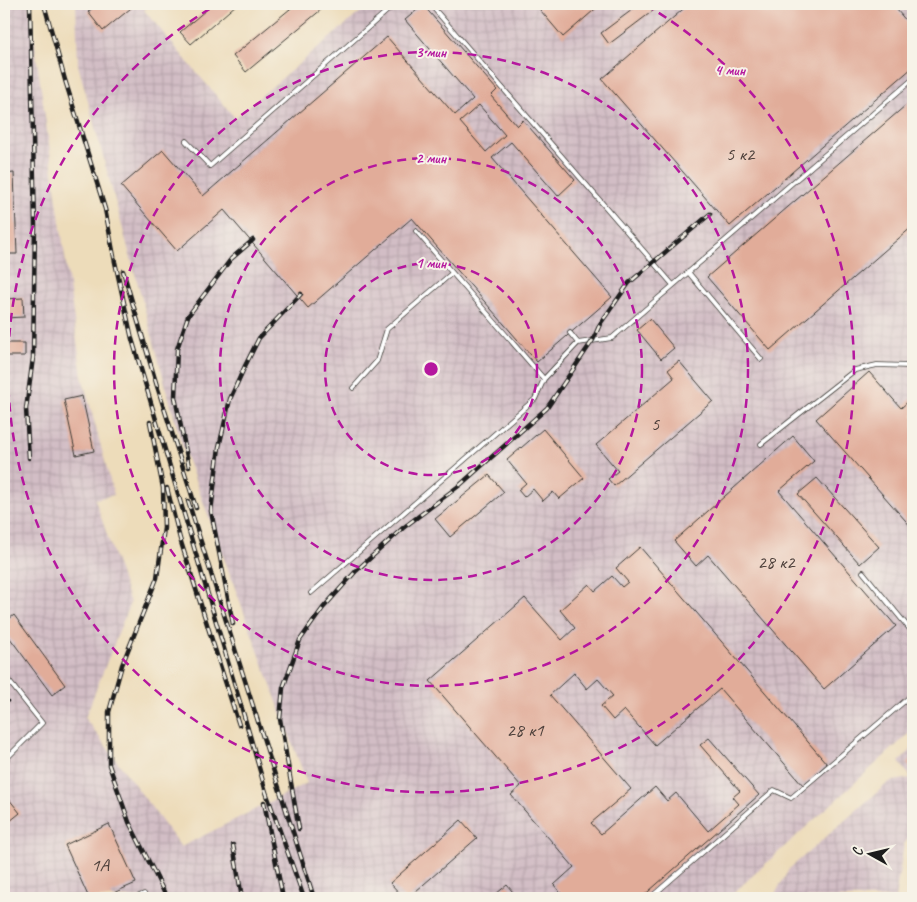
<svg xmlns="http://www.w3.org/2000/svg" width="917" height="902" font-family="Caveat,sans-serif">
	<style>
		.industrial { fill: url(#industrial-grid) }
		.building { fill: #e1ac99; fill-rule: evenodd }
		.lines { fill: none; stroke-linecap: round; stroke-linejoin: round }
		.service-casing { stroke: #3b3934; stroke-width: 5.5 }
		.service { stroke: #fff; stroke-width: 4 }
		.rail-casing { stroke: #1c1c1c; stroke-width: 4.5 }
		.rail { stroke: #f7f3e8; stroke-width: 2.5; stroke-dasharray: 8; stroke-linecap: butt }
		.ring { fill: none; stroke: #b5179e; stroke-width: 2.5; stroke-dasharray: 9 6 }
		.labels { text-anchor: middle; stroke-width: 4; stroke-linejoin: round; paint-order: stroke }
		.number-label { font-size: 19px; fill: #4d403b }
		.centre { fill: #b5179e; stroke: #f7f3e8; stroke-width: 2.5 }
		.ring-label { font-size: 15px; text-anchor: middle; font-weight: bold; fill: #b5179e; stroke: #f7f3e8; stroke-width: 4; stroke-linejoin: round; paint-order: stroke }
	</style>
	<defs>
		<pattern id="industrial-grid" width="8" height="8" patternUnits="userSpaceOnUse" patternTransform="scale(1.25)"><rect width="8" height="8" fill="#d2bdc5"/><path d="M0 4h8M4 0v8" fill="none" stroke="#b4a2a9"/></pattern>
	</defs>
	<rect width="100%" height="100%" fill="#f7f3e8"/>
	<filter id="ink" filterUnits="userSpaceOnUse"><feTurbulence type="fractalNoise" baseFrequency=".02" numOctaves="2"/><feDisplacementMap in="SourceGraphic" scale="10" xChannelSelector="R" yChannelSelector="G"/><feConvolveMatrix kernelMatrix="1 2 1 2 8 2 1 2 1" color-interpolation-filters="sRGB"/></filter>
	<filter id="wash" filterUnits="userSpaceOnUse"><feTurbulence type="fractalNoise" baseFrequency=".0096" numOctaves="4" result="noise"/><feDisplacementMap in="SourceGraphic" scale="20" xChannelSelector="R" yChannelSelector="G"/><feGaussianBlur stdDeviation="1.12" result="paint"/><feColorMatrix in="noise" values="0 0 0 0 0 0 0 0 0 0 0 0 0 0 0 0 0 1.4 0 .05"/><feComposite in="paint" operator="in"/></filter>
	<g filter="url(#wash)">
		<rect width="100%" height="100%" fill="#eddcba"/>
		<path class="industrial" d="M4 4H29L82 376 114 495 95 499 130 603 85 718 181 847 307 783 181 442 78 65 76 4H151L144 10 235 118 370 4H913V730L728 898H4Z
			M913 748V780L899 762Z
			M910 778 913 787V833L904 844 895 898H773L789 869 889 782Z"/>
		<g id="blocks">
			<path class="building" d="M97 4H136L103 31 88 12Z
				M213 4H237L191 44 180 32Z
				M296 4H328L246 72 233 56Z
				M535 4H601L563 37Z
				M640 4H662L609 44 601 33Z
				M689 4H904L897 10 913 29V67L730 226 602 79Z
				M423 5 497 90 491 96 517 126 523 120 575 180 558 196 511 142 492 158 612 297 537 362 412 218 308 308 224 210 177 251 121 186 163 150 203 196 387 37 455 115 473 99 405 20ZM479 105 505 135 486 152 460 122Z
				M913 99V226L770 350 707 277Z
				M14 173 17 254H4V174Z
				M23 298 24 317 4 318V299Z
				M650 319 674 348 661 359 637 330Z
				M4 343H25V356H4Z
				M679 361 713 401 614 486 608 479 618 471 596 445 674 378 668 370Z
				M869 372 901 408 913 397V529L816 419Z
				M82 396 94 451 76 455 64 400Z
				M543 429 584 478 559 499 553 492 543 501 533 489 524 497 518 490 526 483 507 460Z
				M793 436 814 461 779 491 896 626 824 689 708 555 696 566 674 541Z
				M489 475 504 492 450 537 435 519Z
				M817 478 879 547 860 564 798 494Z
				M640 547 827 764 803 785 720 689 655 745 624 710 613 720 601 706 613 696 598 679 587 689 574 673 550 695 631 789 591 823 601 834 655 787 667 801 676 793 708 831 739 804 733 797 740 791 700 745 709 738 759 795 641 898H565L554 885 574 867 511 795 521 786 430 681 525 598 562 640 575 628 560 610 589 584 595 591 612 576 622 587 628 582 616 568Z
				M14 615 65 685 52 695 4 630V623Z
				M913 757V771L907 764Z
				M5 794 20 813 4 826V796Z
				M461 820 477 838 408 898H404L390 883Z
				M109 824 136 883 111 894 113 898H89L65 845Z
				M507 885 518 898H491Z"/>
		</g>
	</g>
	<g filter="url(#ink)">
		<use href="#blocks" fill-opacity="0" stroke="#3b3934" stroke-width="1"/>
		<g class="lines">
			<g class="service-casing">
				<path id="service" d="M430 4 673 285
					M186 141 210 166 395 4
					M416 231 544 379 578 343 612 338 913 79
					M688 272 761 359
					M570 333 578 343
					M353 388 377 361 387 329 452 273
					M761 444 855 370 877 365 910 366 913 370
					M863 572 913 633
					M311 593 535 399 544 379
					M4 675 42 723 4 761
					M135 898 144 894 146 898
					M650 898 774 790 791 798 913 694"/>
			</g>
			<use href="#service" class="service"/>
			<g class="rail-casing">
				<path id="rail" d="M44 4 65 80 105 209 115 262 132 339 250 736 266 792 304 898
					M123 271 157 386 196 508
					M150 422 163 488 164 528 157 578 122 665 109 712V765L129 822 167 898
					M29 458 26 409 33 358 35 226 30 4
					M189 467 175 397 177 349 188 316 231 259 253 240
					M167 488 180 539 239 725
					M188 501 314 898
					M233 624 211 511 219 447 230 399 245 366 259 338 301 294
					M4 697 7 701
					M264 802 283 898
					M299 829 280 719 283 688 300 640 323 608 356 571 403 528 460 485 547 408 593 340 600 324 629 283 710 214
					M233 845 242 898"/>
			</g>
			<use href="#rail" class="rail"/>
		</g>
	</g>
	<g class="ring">
		<circle cx="431" cy="369" r="106"/>
		<circle cx="431" cy="369" r="211"/>
		<circle cx="431" cy="369" r="317"/>
		<path d="M646 5A423 423 0 1 1 216 5"/>
	</g>
	<g class="labels">
		<g class="number-label">
			<text x="740" y="160">5 к2</text>
			<text x="655" y="430">5</text>
			<text x="776" y="568">28 к2</text>
			<text x="525" y="736">28 к1</text>
			<text x="100" y="871">1А</text>
		</g>
	</g>
	<circle cx="431" cy="369" r="8" class="centre"/>
	<g class="ring-label">
		<text x="431" y="57">3 мин</text>
		<text x="730" y="75">4 мин</text>
		<text x="431" y="163">2 мин</text>
		<text x="431" y="268">1 мин</text>
	</g>
	<rect width="917" height="902" fill="none" stroke="#f7f3e8" stroke-width="20"/>
	<g transform="translate(870 854) rotate(278)" stroke="#f7f3e8" stroke-width="4" paint-order="stroke">
	<path d="M0-4L9 19L0 12L-9 19Z" fill="#1c1c1c"/>
	<text y="-8" font-size="14" font-weight="bold" text-anchor="middle" fill="#1c1c1c">С</text>
	</g>
</svg>
